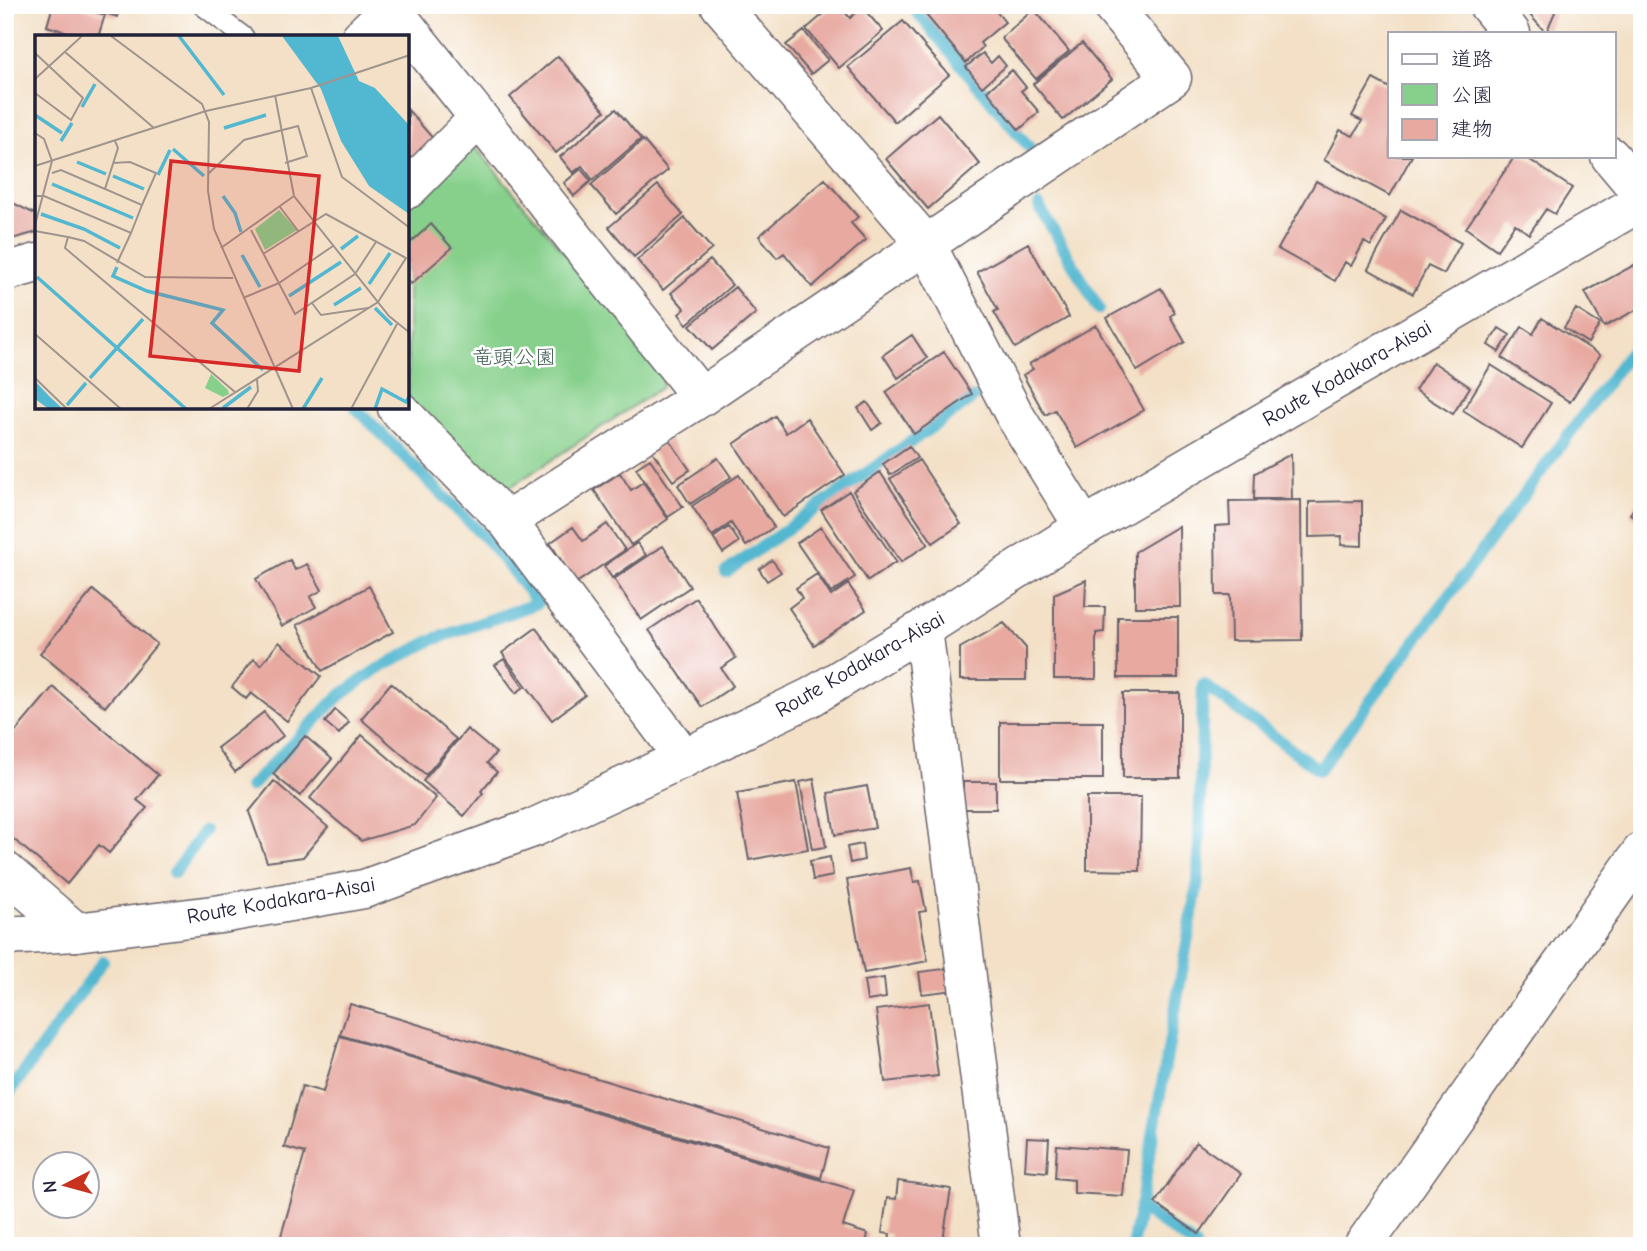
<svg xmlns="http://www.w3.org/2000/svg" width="1647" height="1251" font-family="'Comic Neue','Klee One',sans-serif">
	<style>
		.green { fill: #87d08c; stroke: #547964; stroke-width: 2 }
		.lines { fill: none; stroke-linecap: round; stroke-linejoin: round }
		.stream { stroke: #52b7d0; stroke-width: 12 }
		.building { fill: #e7a9a0 }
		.service-casing { stroke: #6b646c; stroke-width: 22 }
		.minor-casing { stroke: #6b646c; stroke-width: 41 }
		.tertiary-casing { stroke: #6b646c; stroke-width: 41 }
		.secondary-casing { stroke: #6b646c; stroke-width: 41 }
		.service { stroke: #fff; stroke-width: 19 }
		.minor { stroke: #fff; stroke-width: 38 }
		.tertiary { stroke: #fff; stroke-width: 38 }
		.secondary { stroke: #fff; stroke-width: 38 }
		.labels { text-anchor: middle; stroke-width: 5; stroke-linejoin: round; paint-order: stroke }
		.park-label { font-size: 21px; fill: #455f57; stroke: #fff }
		.street-label { font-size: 21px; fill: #22223b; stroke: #fff }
		.inset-river { fill: none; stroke: #52b7d0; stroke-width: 3.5 }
		.inset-road { fill: none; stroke: #9f948e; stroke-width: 2 }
		.view { fill: #d62828; fill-opacity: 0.15; stroke: #d62828; stroke-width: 3.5 }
		.inset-edge { fill: none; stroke: #22223b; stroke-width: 3.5 }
	</style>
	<rect width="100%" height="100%" fill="#fff"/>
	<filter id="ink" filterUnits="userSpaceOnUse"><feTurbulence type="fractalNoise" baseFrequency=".0143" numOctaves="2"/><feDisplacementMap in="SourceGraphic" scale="14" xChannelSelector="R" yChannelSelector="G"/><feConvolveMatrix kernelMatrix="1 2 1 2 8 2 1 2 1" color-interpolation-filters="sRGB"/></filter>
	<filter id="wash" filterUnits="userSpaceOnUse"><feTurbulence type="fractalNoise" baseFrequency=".00686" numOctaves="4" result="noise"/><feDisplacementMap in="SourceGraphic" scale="28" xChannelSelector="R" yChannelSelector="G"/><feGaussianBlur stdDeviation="1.57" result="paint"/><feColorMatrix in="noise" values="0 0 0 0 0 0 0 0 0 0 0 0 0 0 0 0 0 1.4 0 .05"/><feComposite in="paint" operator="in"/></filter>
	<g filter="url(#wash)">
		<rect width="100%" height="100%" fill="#f3e0c6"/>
		<path class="green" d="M471 142 663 369 662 387 512 486 495 487 408 399V206Z"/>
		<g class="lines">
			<path class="stream" d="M911 5 1029 147
				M1039 206 1099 309
				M726 572 973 398
				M250 787 338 697 378 669 432 640 538 603 489 542 356 408
				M174 873 204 831
				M5 1099 103 961
				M1140 1208 1195 1246
				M1132 1246 1140 1208 1198 881 1203 684 1319 770 1642 336"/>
		</g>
		<g id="blocks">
			<path class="building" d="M53 5H76L105 15 98 37H82L47 26Z
				M81 5H120L117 17Z
				M834 5H839L850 18 862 7 883 31 839 68 806 29Z
				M925 5H991L1005 22 980 43 983 47 966 63 921 9Z
				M1521 5H1558L1546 33Z
				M1034 9 1069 51 1036 79 1001 38Z
				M903 21 949 75 895 122 848 67Z
				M804 31 828 60 811 74 786 45Z
				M1082 43 1112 79 1063 120 1033 84Z
				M983 53 991 63 998 56 1006 66 982 87 966 67Z
				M558 56 605 111 556 153 510 97Z
				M1012 70 1026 87 1021 91 1039 112 1019 130 987 91Z
				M1373 79 1390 88V156H1412L1390 196 1324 160 1340 130 1353 136 1362 121 1352 116Z
				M616 109 641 139 593 180 582 166 573 173 560 157Z
				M408 110 436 142 408 167Z
				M938 114 980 164 928 209 886 159Z
				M643 140 668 170 616 214 591 185Z
				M1515 156H1524L1572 188 1555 214 1546 209 1529 234 1515 224 1497 250 1466 228Z
				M581 169 591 181 574 196 564 183Z
				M825 179 858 217 851 223 866 240 812 287 784 253 777 258 759 236Z
				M1316 181 1386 219 1371 246 1364 242 1351 266 1345 262 1335 281 1278 249Z
				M658 185 683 215 634 257 609 227Z
				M5 199 37 215V232L5 241Z
				M1401 210 1461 243 1444 274 1428 266 1413 294 1368 269Z
				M685 218 712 249 663 290 637 260Z
				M431 224 452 248 411 284 408 280V245Z
				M1028 243 1069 317 1015 348 994 312 998 310 977 272Z
				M710 260 732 285 687 324 679 314 685 309 671 293Z
				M1634 265 1642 279V307L1604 327 1585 292Z
				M735 287 756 313 712 350 690 325Z
				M1161 288 1175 313 1170 316 1185 342 1137 371 1107 318Z
				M1576 309 1600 324 1588 343 1564 328Z
				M1542 318 1600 355 1570 402 1502 358 1522 327 1533 334Z
				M1096 325 1144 410 1077 448 1055 410 1045 415 1023 375 1033 369 1029 364Z
				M1499 328 1510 335 1499 352 1488 345Z
				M912 335 927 358 898 378 883 355Z
				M944 352 972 394 914 434 886 392Z
				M1433 362 1470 387 1453 414 1415 390Z
				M1491 365 1551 403 1522 448 1463 410Z
				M867 402 882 423 872 430 858 408Z
				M775 416 786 433 807 418 845 475 783 517 734 444Z
				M669 439 690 470 673 481 652 451Z
				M909 446 917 458 890 475 883 464Z
				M1291 454 1292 499H1254L1255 473Z
				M718 458 731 477 690 504 678 485Z
				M650 459 683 507 668 517 636 468Z
				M919 460 961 524 933 543 890 479Z
				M880 472 928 544 901 562 853 491Z
				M620 473 631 490 643 482 668 519 631 545 594 490Z
				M739 475 774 527 746 546 731 523 712 536 692 506Z
				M849 491 896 562 868 581 821 510Z
				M1642 497V522L1630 514Z
				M1301 500 1302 640 1231 641 1230 595H1216L1215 526 1230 525 1229 501Z
				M1362 501V546L1341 545 1342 536 1309 537V502Z
				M607 524 625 550 576 583 550 543 573 527 583 541Z
				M1179 526 1180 607H1135V552Z
				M729 527 739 542 723 553 713 538Z
				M821 527 855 577 831 593 797 543Z
				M637 543 646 555 612 578 604 566Z
				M663 546 690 587 641 620 614 579Z
				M290 560 295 570 307 564 322 590 310 597 316 607 282 626 256 579Z
				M772 560 781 572 767 581 759 569Z
				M817 574 831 596 848 584 866 610 814 645 789 608 802 598 796 588Z
				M1086 580 1085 607H1105L1104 632 1096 633V679H1054V594Z
				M369 586 393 632 322 671 297 625Z
				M93 590 157 644 105 707 40 653Z
				M696 598 736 658 721 668 733 686 702 707 649 630Z
				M1118 617H1178V678H1118Z
				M1004 623 1026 648V680H960V648Z
				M536 628 585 695 552 720 502 653Z
				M279 642 321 676 287 721 251 693 246 699 232 687 254 659 261 665Z
				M504 659 524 687 516 693 495 665Z
				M391 683 456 739 426 775 361 719Z
				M53 687 158 775 137 800 147 808 109 853 99 845 67 884 5 832V744Z
				M1123 693H1180V778H1123Z
				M335 710 349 722 339 734 325 722Z
				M264 712 283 736 235 772 217 748Z
				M1000 722H1103V779H1000Z
				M467 729 496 753 487 763 497 772 481 791 483 793 464 816 423 781Z
				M362 735 436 798 415 825 361 841 310 798Z
				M305 736 332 759 300 796 273 774Z
				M814 779 826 847 812 849 800 782Z
				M274 781 328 827 303 857 267 862 249 812Z
				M796 782 808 849 749 860 737 793Z
				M963 782H996V809H963Z
				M867 786 875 828 835 835 828 793Z
				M1087 797H1141L1140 871 1087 870Z
				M862 844 864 860 850 863 847 847Z
				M830 857 833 876 813 880 810 861Z
				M911 868 914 882 920 881 926 911 919 912 928 961 864 973 847 880Z
				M952 968 955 990 922 994 919 972Z
				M884 978 886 998 867 1001 864 981Z
				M929 1003 938 1076 885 1082 876 1010Z
				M350 1004 829 1148 821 1178 340 1035Z
				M340 1036 854 1190 843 1226 868 1234 865 1246H278L305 1153 284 1147 302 1086 323 1092Z
				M1027 1138 1049 1139 1047 1172 1025 1170Z
				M1196 1142 1241 1174 1199 1234 1155 1203Z
				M1057 1145 1127 1150 1123 1196 1074 1193V1180L1055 1178Z
				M898 1181 951 1189 942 1246H889L890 1234 882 1233 887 1198 896 1199Z"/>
		</g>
	</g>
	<g filter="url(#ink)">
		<use href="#blocks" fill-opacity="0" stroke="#6b646c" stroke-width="2"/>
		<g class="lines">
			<g class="service-casing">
				<path id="service" d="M202 5 244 37"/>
			</g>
			<g class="minor-casing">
				<path id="minor" d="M389 5 701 397
					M720 5 926 244 1014 414 1084 527
					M408 189 479 118
					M397 408 507 521 684 758
					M507 521 701 397 1172 78 1111 5
					M923 629 1001 1246
					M5 871 76 932
					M1363 1246 1642 851"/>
			</g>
			<g class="tertiary-casing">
				<path id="tertiary" d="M1488 5 1511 33
					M361 37 394 5
					M1610 156 1642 194
					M5 272 37 263"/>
			</g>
			<g class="secondary-casing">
				<path id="secondary" d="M5 936 76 932 221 914 364 889 533 828 684 758 811 697 923 629 1084 527 1642 201"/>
			</g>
			<use href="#service" class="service"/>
			<use href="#minor" class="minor"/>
			<use href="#tertiary" class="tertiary"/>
			<use href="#secondary" class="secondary"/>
		</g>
	</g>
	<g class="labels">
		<g class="park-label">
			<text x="514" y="364">竜頭公園</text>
		</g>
		<g class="street-label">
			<text transform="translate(1347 373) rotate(-30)" y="7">Route Kodakara-Aisai</text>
			<text transform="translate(860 664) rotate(-30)" y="7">Route Kodakara-Aisai</text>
			<text transform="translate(281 900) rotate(-10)" y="7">Route Kodakara-Aisai</text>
		</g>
	</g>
	<g transform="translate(35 35)">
		<rect width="374" height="374" fill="#f3e0c6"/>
		<path d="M244 175 262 195 230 215 220 194ZM176 339 193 355 194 359 188 362 170 353Z" fill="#87d08c"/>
		<path d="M247 1H303L324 46 340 53 374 90V179L334 151 306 106 286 54ZM0 346 14 361 28 374H14L0 364Z" fill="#52b7d0"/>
		<path class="inset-river" d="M144 1 189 60M47 72 60 49M0 80 27 98M189 93 231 80M26 106 37 88M138 114 169 141M42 127 71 139M123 140 135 115M78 141 109 154M17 149 98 183M188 161 200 178 206 197M6 179 49 194 85 213M306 214 323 201M207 220 225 252M82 232 78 241 112 256 188 275 177 288 228 335M2 242 151 374M334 249 355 218M254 261 306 227M299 270 326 253M340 273 357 290M55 343 108 284M32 370 51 348M188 373 216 352M268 374 287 343M340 374 347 354 371 367 375 360"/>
		<path class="inset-road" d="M76 1 167 69 174 87 173 156 179 194 258 374M30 17 119 93M0 18 48 63 36 85 0 58M0 44 47 1M276 53 307 142 375 193M240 60 259 161 354 281 375 298M0 98 9 104 17 126 0 190M78 128 95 127 121 138 107 170M0 131 171 76 276 53 375 20M17 138 26 135 70 154M173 139 209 105 263 91 272 121 250 128M0 161H9L96 198 107 170 70 154 83 113 80 106M245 172 264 197M216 195 260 279 320 239 341 207M0 196 33 202 30 213 200 357M33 202 49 206 110 242 198 243M186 213 259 161M82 228 96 198M208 263 244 248 298 211M277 268 286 280 333 273M0 299 86 374M0 343 32 374M174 374 343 267 371 223 291 179 228 219M212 374 223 356 222 344M316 374 362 289"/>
		<path class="view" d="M136 126 284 141 264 336 115 321Z"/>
		<rect width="374" height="374" class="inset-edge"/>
	</g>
	<rect width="1647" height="1251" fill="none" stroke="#fff" stroke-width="28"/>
	<rect x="1388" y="32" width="228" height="126" fill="#ffffff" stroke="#a7a7b1" stroke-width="2"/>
	<rect x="1402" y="54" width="35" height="10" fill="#ffffff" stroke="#a7a7b1" stroke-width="2"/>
	<text x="1451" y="66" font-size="21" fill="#22223b">道路</text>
	<rect x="1402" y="84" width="35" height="21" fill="#87d08c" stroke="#a7a7b1" stroke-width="2"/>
	<text x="1451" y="102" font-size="21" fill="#22223b">公園</text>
	<rect x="1402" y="119" width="35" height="21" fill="#e7a9a0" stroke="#a7a7b1" stroke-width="2"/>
	<text x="1451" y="136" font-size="21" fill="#22223b">建物</text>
	<g transform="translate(66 1185) rotate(264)"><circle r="33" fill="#ffffff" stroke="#a7a7b1" stroke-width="2"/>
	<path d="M0-5L12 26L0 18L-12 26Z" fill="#c8321e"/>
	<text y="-10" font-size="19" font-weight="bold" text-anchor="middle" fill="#22223b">N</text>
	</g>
</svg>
